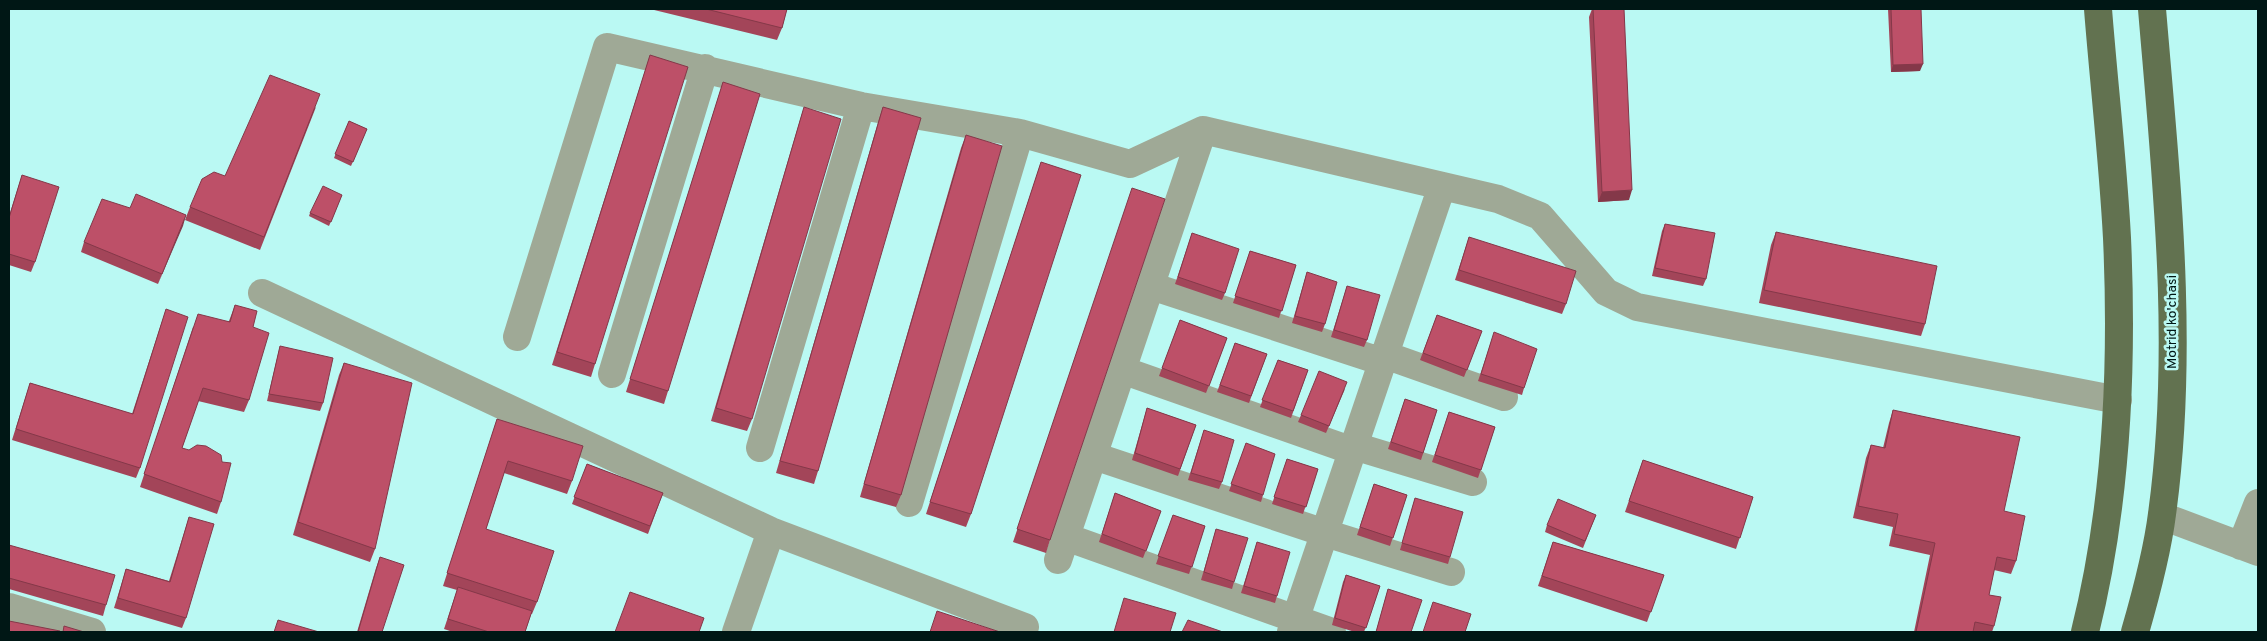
<svg xmlns="http://www.w3.org/2000/svg" width="2267" height="641" font-family="Overpass,sans-serif">
	<style>
		.lines { fill: none; stroke-linecap: round; stroke-linejoin: round }
		.minor { stroke: #9fa996; stroke-width: 28 }
		.major { stroke: #627250; stroke-width: 28 }
		.wall { fill: #a34559 }
		.shaded-wall { fill: #843849 }
		.building { fill: #bd5068; stroke: #843849 }
		.labels { text-anchor: middle; stroke-width: 5; stroke-linejoin: round; paint-order: stroke }
		.street-label { font-size: 14px; fill: #001715; stroke: #baf9f3 }
	</style>
	<rect width="100%" height="100%" fill="#baf9f3"/>
	<g class="lines">
		<path class="minor" d="M1151 286 1383 362
			M262 293 771 531 1025 627
			M517 337 607 47 861 106 1020 133 1130 164 1203 130 1498 199 1540 216 1606 292 1637 307 2118 400
			M1385 355 1504 397
			M1122 370 1353 451
			M612 374 705 68
			M1354 446 1473 482
			M760 448 861 106
			M1094 456 1325 533 1451 572
			M909 503 1020 133
			M2162 516 2258 552
			M1066 537 1332 632
			M2241 546 2258 503
			M1058 560 1203 130
			M9 607 92 632
			M736 632 771 531
			M1291 632 1442 186"/>
		<path class="major" d="M2085 632C2117 504 2123 370 2117 238 2113 162 2104 85 2098 9
			M2135 632C2146 594 2157 554 2162 514 2185 347 2166 176 2152 9"/>
	</g>
	<path class="wall" d="M650 9H787L782 28 777 40Z
		M1592 9H1624L1629 200 1598 202 1589 17Z
		M1888 9H1921L1920 71 1891 72Z
		M650 55 595 364 591 377 552 365Z
		M723 82 668 391 664 404 626 392Z
		M316 107 260 250 185 220 190 207 225 176Z
		M804 107 752 419 747 431 711 421 800 120Z
		M883 107 818 471 814 484 776 473 879 119Z
		M349 121 367 129 351 166 334 158Z
		M966 135 901 495 896 507 860 497 961 148Z
		M1041 162 971 514 966 527 926 514Z
		M22 175 35 262 31 272 9 265V216Z
		M342 195 329 226 309 216 310 213Z
		M1128 201 1050 540 1046 553 1013 542Z
		M130 208 186 215 158 284 81 252 84 242Z
		M1665 224 1706 279 1703 286 1652 276 1662 231Z
		M1776 232 1925 324 1921 336 1759 303 1771 245Z
		M1192 233 1225 293 1222 300 1175 284Z
		M1469 237 1566 304 1562 314 1455 280Z
		M1250 251 1296 265 1279 318 1233 303Z
		M1307 272 1325 324 1322 332 1292 323Z
		M1347 286 1367 340 1364 347 1331 337Z
		M235 305 253 327 249 400 244 412 198 401 182 448 221 502 217 514 140 487 193 327 229 321Z
		M166 309 140 468 136 478 12 440 30 383 132 414Z
		M1437 315 1482 331 1464 377 1420 360Z
		M1180 320 1227 338 1206 393 1159 376Z
		M1492 339 1524 388 1522 395 1478 381Z
		M1235 343 1267 354 1249 403 1217 392Z
		M280 346 323 403 320 411 267 401 278 354Z
		M1278 360 1308 370 1291 418 1260 407Z
		M344 363 375 549 370 562 293 535 339 375Z
		M1345 389 1326 433 1298 422 1301 415Z
		M1405 399 1437 410 1421 460 1388 449Z
		M1147 408 1196 425 1178 476 1132 460Z
		M1893 410 2004 511 2016 561 2011 574 1994 570 1989 595 1994 626 1992 632H1914L1930 555 1889 546 1893 527 1853 518 1866 458 1871 445 1883 448 1889 423Z
		M1449 412 1495 427 1478 478 1432 462Z
		M497 419 572 481 567 494 504 473 486 529 537 602 532 614H531L525 632H453L444 629 457 590 443 586Z
		M1204 430 1222 482 1219 489 1188 480Z
		M1246 443 1263 495 1261 502 1229 491Z
		M1287 459 1318 469 1303 514 1272 504Z
		M1643 460 1753 497 1736 549 1625 512Z
		M587 464 663 493 648 534 572 504Z
		M1374 484 1407 495 1390 546 1357 535Z
		M1115 493 1161 511 1143 558 1099 542Z
		M1415 498 1450 557 1448 564 1400 550Z
		M1173 515 1205 526 1189 574 1156 564Z
		M1596 515 1583 548 1545 532 1547 525Z
		M189 517 186 618 182 628 114 608 126 569 169 581Z
		M1216 529 1234 582 1232 589 1201 580Z
		M1257 542 1277 596 1275 603 1241 593Z
		M1553 542 1664 575 1647 622 1538 586Z
		M9 545 106 605 103 616 9 589Z
		M380 557 382 632H357L376 568Z
		M1346 575 1380 586 1364 632H1355L1332 625 1343 582Z
		M1388 589 1411 632H1376Z"/>
	<path class="shaded-wall" d="M1923 64 1920 71 1891 72 1893 65Z
		M1632 190 1629 200 1598 202 1602 192Z
		M186 215 183 226 158 284 162 274Z"/>
	<path class="building" d="M706 9H787L782 28Z
		M1593 9H1624L1632 190 1602 192Z
		M1891 9H1921L1923 64 1893 65Z
		M650 55 688 67 595 364 557 352Z
		M270 75 320 94 264 237 190 207 202 179 214 172 225 176Z
		M723 82 760 94 668 391 630 379Z
		M804 107 841 119 752 419 716 408Z
		M883 107 921 118 818 471 780 461Z
		M349 121 367 129 353 162 335 154Z
		M966 135 1002 146 901 495 864 484Z
		M1041 162 1081 175 971 514 930 502Z
		M22 175 59 187 35 262 9 254V218Z
		M323 186 342 195 331 222 310 213Z
		M1132 188 1165 199 1050 540 1017 529Z
		M136 194 186 215 162 274 84 242 102 199 130 208Z
		M1665 224 1715 233 1706 279 1655 268Z
		M1776 232 1937 266 1925 324 1764 290Z
		M1192 233 1239 249 1225 293 1178 277Z
		M1469 237 1576 271 1566 304 1459 270Z
		M1250 251 1296 265 1282 311 1235 296Z
		M1307 272 1337 282 1325 324 1295 316Z
		M1347 286 1380 295 1367 340 1334 330Z
		M235 305 257 311 253 327 269 333 249 400 203 388 182 448 189 450 197 445 206 446 221 455 222 462 231 463 221 502 144 474 198 314 230 322Z
		M166 309 188 317 140 468 16 429 30 383 133 414Z
		M1437 315 1482 331 1467 370 1423 353Z
		M1180 320 1227 338 1209 386 1162 368Z
		M1494 332 1537 349 1524 388 1481 374Z
		M1235 343 1267 354 1251 396 1220 385Z
		M280 346 333 358 323 403 269 394Z
		M1278 360 1308 370 1293 411 1262 400Z
		M344 363 412 383 375 549 298 522Z
		M1319 371 1347 382 1329 426 1301 415Z
		M1405 399 1437 410 1423 453 1391 442Z
		M1147 408 1196 425 1180 469 1135 453Z
		M1893 410 2020 437 2004 511 2025 516 2016 561 1997 557 1989 595 2001 597 1994 626 1975 622 1973 632H1916L1935 543 1894 534 1898 514 1858 506 1871 445 1885 448Z
		M1449 412 1495 427 1481 470 1435 455Z
		M497 419 583 446 572 481 508 461 486 529 554 551 537 602 447 573Z
		M1204 430 1234 440 1222 482 1191 473Z
		M1246 443 1275 454 1263 495 1231 484Z
		M1287 459 1318 469 1306 507 1274 497Z
		M1643 460 1753 497 1740 538 1629 501Z
		M587 464 663 493 650 526 574 497Z
		M1374 484 1407 495 1393 538 1360 527Z
		M1115 493 1161 511 1146 551 1102 534Z
		M1415 498 1463 512 1450 557 1402 543Z
		M1558 499 1596 515 1585 541 1547 525Z
		M1173 515 1205 526 1192 567 1158 556Z
		M189 517 214 524 186 618 118 598 126 569 170 582Z
		M1216 529 1248 538 1234 582 1204 572Z
		M1257 542 1290 552 1277 596 1244 586Z
		M1553 542 1664 575 1651 612 1542 576Z
		M9 545 115 575 106 605 9 578Z
		M380 557 404 565 382 632H358Z
		M1346 575 1380 586 1366 628 1335 618Z
		M458 587 532 611 525 632H489L448 619Z
		M1388 589 1422 600 1411 632H1376Z
		M630 592 704 618 699 632H615Z
		M1124 598 1176 613 1170 632H1114Z
		M1433 602 1471 614 1465 632H1423Z
		M937 611 1000 632H930Z
		M278 620 319 632H274Z
		M1188 620 1223 632H1182Z
		M9 621 60 631V632H9Z
		M64 626 84 632H63Z"/>
	<g class="labels">
		<g class="street-label">
			<text transform="translate(2171 322) rotate(-90)" y="5">Motrid ko'chasi</text>
		</g>
	</g>
	<rect width="2267" height="641" fill="none" stroke="#001715" stroke-width="20"/>
</svg>
